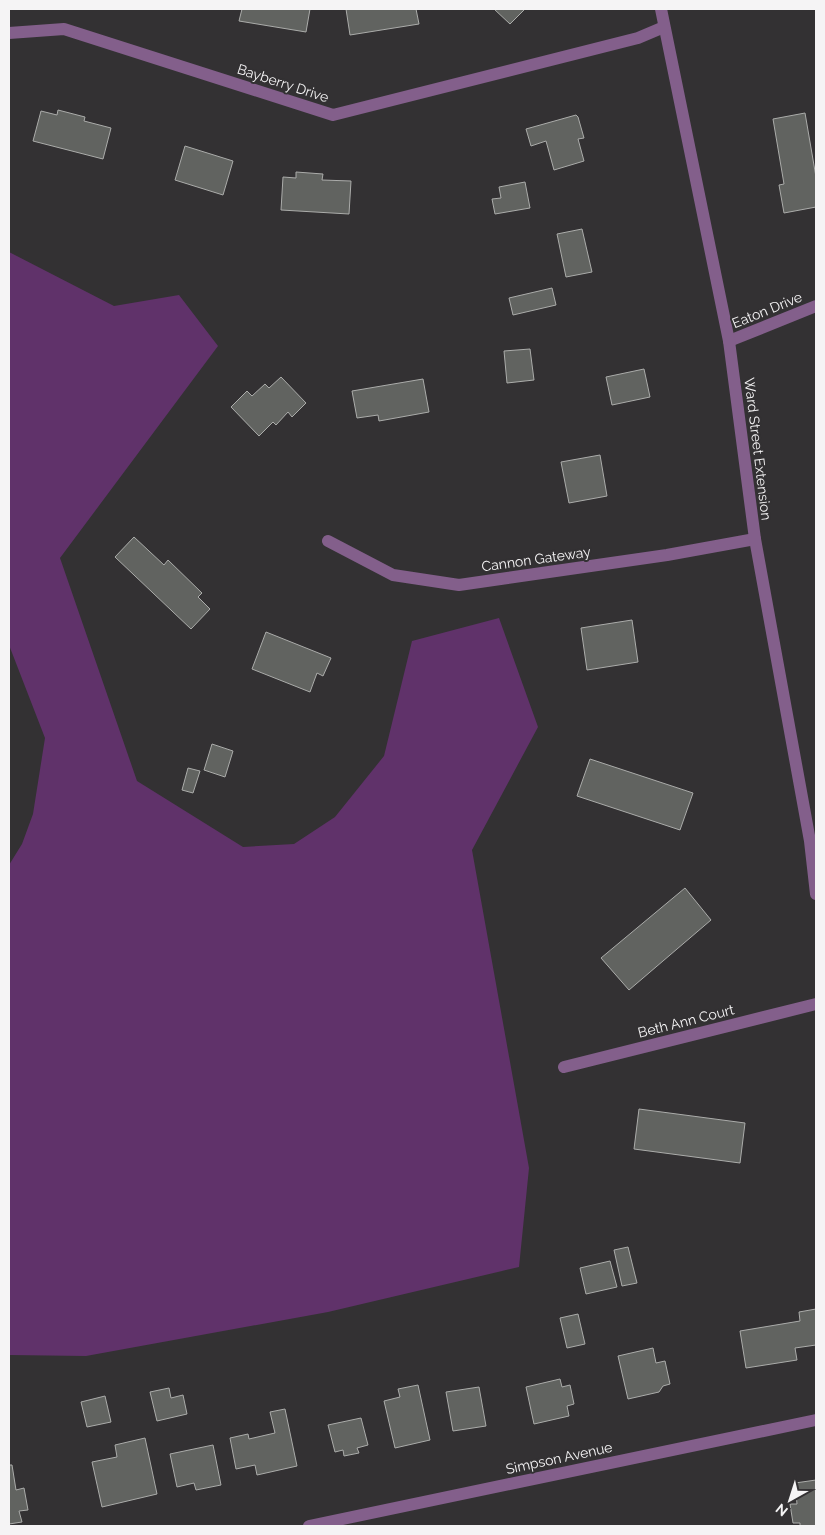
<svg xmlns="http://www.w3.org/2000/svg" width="825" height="1535" font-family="Raleway,sans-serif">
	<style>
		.green { fill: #60326a }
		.building { fill: #616360; stroke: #abacaa }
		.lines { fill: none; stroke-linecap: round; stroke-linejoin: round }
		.minor { stroke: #835f8b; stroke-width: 12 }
		.tertiary { stroke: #835f8b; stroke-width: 12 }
		.labels { text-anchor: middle; stroke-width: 4; stroke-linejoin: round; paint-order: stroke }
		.street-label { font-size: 14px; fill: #f5f4f5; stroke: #333133 }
	</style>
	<rect width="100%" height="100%" fill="#333133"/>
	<path class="green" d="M9 252 114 306 179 295 218 346 60 558 137 781 243 847 294 844 335 817 384 756 412 641 499 618 538 727 472 850 529 1168 519 1267 328 1312 86 1356 9 1355V865L22 844 33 814 45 738 9 645Z"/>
	<path class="building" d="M242 9H310L306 32 239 21Z
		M346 9H416L419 24 350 35Z
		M494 9H525L510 24Z
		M58 110 85 117 84 121 111 128 103 159 33 141 41 111 57 115Z
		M805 113 816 177V207L784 213 779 185 784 184 773 119Z
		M576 115 578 117 584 138 578 139 584 161 554 170 546 141 531 146 526 129Z
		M185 146 233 161 223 195 175 180Z
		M296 172 323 174 322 180 351 181 349 214 281 210 283 177 296 178Z
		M525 182 530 208 495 214 492 199 501 198 499 187Z
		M582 229 592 272 566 277 557 234Z
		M552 288 556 305 513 315 509 298Z
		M530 349 534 380 507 383 504 351Z
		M644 369 650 397 612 405 606 377Z
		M281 377 306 403 292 417 288 412 276 425 273 422 259 436 231 407 247 391 252 396 265 384 269 388Z
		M423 379 429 412 379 421 378 415 357 418 352 391Z
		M600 455 607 496 569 503 561 462Z
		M134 537 164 565 168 560 202 593 198 597 210 609 191 629 115 557Z
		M632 620 638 662 587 670 581 628Z
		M266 632 331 658 323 676 317 673 310 692 252 669Z
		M212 744 233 751 225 777 204 770Z
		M590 759 693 793 680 830 577 796Z
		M188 768 200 771 193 793 182 790Z
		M685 888 711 920 629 990 601 958Z
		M639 1109 745 1123 740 1163 634 1149Z
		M628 1247 637 1283 622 1286 614 1250Z
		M610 1261 617 1287 586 1294 580 1268Z
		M816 1309V1345L795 1348 797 1360 746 1368 740 1331 800 1321 799 1312Z
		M578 1314 585 1344 567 1348 560 1318Z
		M653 1348 656 1363 665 1361 670 1384 663 1386 659 1392 628 1399 618 1356Z
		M560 1379 562 1387 570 1385 574 1404 567 1406 569 1416 534 1424 526 1387Z
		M418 1385 430 1440 395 1448 384 1401 400 1397 398 1389Z
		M479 1387 486 1426 453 1431 446 1392Z
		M169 1388 171 1398 183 1395 187 1414 157 1421 150 1392Z
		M105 1396 111 1422 87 1427 81 1402Z
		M285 1409 297 1466 257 1475 255 1465 236 1469 230 1438 248 1434 249 1439 275 1433 270 1412Z
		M361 1418 368 1445 357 1448 359 1453 344 1456 343 1450 335 1452 328 1425Z
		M145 1438 157 1494 102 1507 92 1462 117 1457 115 1445Z
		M213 1445 221 1485 196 1490 194 1483 177 1487 170 1454Z
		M9 1465H12L16 1490 24 1488 28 1510 19 1511 22 1522 9 1524Z
		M816 1480V1526H800V1523H793L790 1504H797L795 1483Z"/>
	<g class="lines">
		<path class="minor" d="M9 33 64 29 333 115 638 38 664 27
			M729 341 816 306
			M328 541 393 575 459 585 667 555 755 539
			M564 1067 816 1004
			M309 1526 816 1420"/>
		<path class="tertiary" d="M661 9 729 341 755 539 810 841 816 894"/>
	</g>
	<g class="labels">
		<g class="street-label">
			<text transform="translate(283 83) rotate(18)" y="5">Bayberry Drive</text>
			<text transform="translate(767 310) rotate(-22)" y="5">Eaton Drive</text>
			<text transform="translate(758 449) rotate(83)" y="5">Ward Street Extension</text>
			<text transform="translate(536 559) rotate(-8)" y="5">Cannon Gateway</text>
			<text transform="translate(686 1021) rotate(-14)" y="5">Beth Ann Court</text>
			<text transform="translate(559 1458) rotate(-12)" y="5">Simpson Avenue</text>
		</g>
	</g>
	<rect width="825" height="1535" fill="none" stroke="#f5f4f5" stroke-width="20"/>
	<g transform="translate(790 1500) rotate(219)" stroke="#333133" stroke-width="4" paint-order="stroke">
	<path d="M0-4L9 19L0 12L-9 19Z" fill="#f5f4f5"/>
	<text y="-8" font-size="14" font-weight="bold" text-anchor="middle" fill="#f5f4f5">N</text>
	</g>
</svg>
